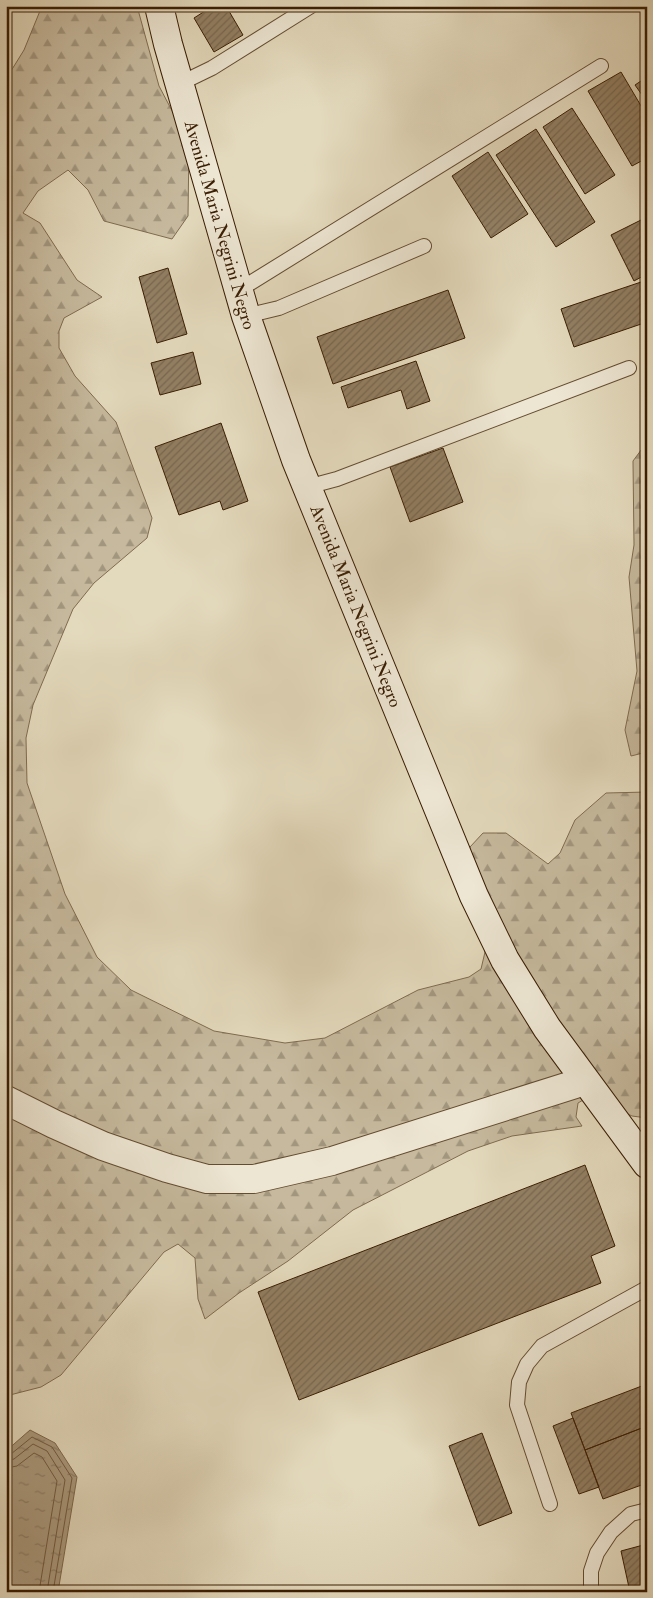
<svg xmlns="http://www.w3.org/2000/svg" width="653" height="1598" font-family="'IM FELL Double Pica',serif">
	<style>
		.forest { fill: url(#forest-firs); stroke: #806b50 }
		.water { fill: url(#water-ripples); stroke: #7d674c }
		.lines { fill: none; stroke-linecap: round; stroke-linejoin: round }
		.shore { stroke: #725b40; stroke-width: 1 }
		.building { fill: url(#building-hatch); stroke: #3a1d03 }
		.lane-casing { stroke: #644c31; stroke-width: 16 }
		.street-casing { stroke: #644c31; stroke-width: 30 }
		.secondary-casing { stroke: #3a1d03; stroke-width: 30 }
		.lane { stroke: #ede6d3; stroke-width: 14 }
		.street { stroke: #ede6d3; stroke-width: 28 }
		.secondary { stroke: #ede6d3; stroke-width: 28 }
		.labels { text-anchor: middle; stroke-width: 5; stroke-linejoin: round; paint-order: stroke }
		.street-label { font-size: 18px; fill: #3a1d03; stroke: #ede6d3 }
	</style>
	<defs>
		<pattern id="forest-firs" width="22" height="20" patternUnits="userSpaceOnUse" patternTransform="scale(1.25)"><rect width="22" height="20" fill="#c6b99d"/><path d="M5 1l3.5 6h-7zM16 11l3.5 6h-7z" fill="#a2967e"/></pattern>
		<pattern id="water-ripples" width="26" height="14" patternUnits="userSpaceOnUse" patternTransform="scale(1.25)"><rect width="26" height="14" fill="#aa997d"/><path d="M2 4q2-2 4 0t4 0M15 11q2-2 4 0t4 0" fill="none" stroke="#8b7c64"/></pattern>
		<pattern id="building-hatch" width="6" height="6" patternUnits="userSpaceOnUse" patternTransform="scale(1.25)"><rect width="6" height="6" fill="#927f63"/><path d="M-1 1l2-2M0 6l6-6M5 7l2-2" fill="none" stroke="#78674f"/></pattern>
	</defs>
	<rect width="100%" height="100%" fill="#e3d9bc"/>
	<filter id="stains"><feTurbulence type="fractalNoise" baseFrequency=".004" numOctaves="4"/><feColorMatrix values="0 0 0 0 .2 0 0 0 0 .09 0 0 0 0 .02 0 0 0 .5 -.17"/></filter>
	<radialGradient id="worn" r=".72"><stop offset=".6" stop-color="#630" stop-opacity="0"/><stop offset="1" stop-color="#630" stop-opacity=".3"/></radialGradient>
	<path class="forest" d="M42 6H137L159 86 189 143 188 216 172 239 104 221 88 190 68 170 38 191 23 213 40 223 77 280 102 297 64 318 59 331V348L75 376 116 422 152 518 147 538 94 583 73 609 33 705 26 738 27 783 65 894 97 957 131 990 214 1031 285 1043 325 1038 418 990 469 977 481 969 485 952 466 868 470 847 483 833H506L548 864 560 853 575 820 606 793 647 792V1118L632 1116 590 1096 578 1103 576 1117 582 1126 512 1136 468 1151 353 1210 288 1261 239 1293 205 1319 198 1299 195 1258 178 1244 164 1252 61 1375 41 1387 6 1396V79L24 50Z
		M647 442V752L631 756 625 730 637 671 629 577 634 545 633 461Z"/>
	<path class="water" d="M30 1430 55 1443 77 1477 58 1592H6V1451Z"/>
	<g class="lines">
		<path class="shore" d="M6 1455 11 1454 32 1437 52 1447 72 1478 53 1592
			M6 1461 14 1459 33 1444 47 1451 65 1480 47 1592
			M6 1468 17 1466 34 1453 42 1457 57 1481 39 1592"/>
	</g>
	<path class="building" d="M213 6H226L243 35 214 52 194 18Z
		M621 72 647 116V158L632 166 588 91Z
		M647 77V102L635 85Z
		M572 108 615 175 585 194 543 127Z
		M536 129 595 222 556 247 496 155Z
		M488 152 528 214 491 238 452 176Z
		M647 217V274L634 281 611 235Z
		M168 268 187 334 157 343 139 277Z
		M647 280V322L574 347 561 309Z
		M448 290 465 338 333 384 317 337Z
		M193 352 201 384 160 395 151 363Z
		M416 361 430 401 407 409 401 390 348 408 341 387Z
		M221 423 248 501 223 510 220 501 179 515 155 447Z
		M443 448 463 502 410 522 390 467Z
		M585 1165 615 1246 591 1256 601 1283 299 1400 258 1292Z
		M647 1384V1426L585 1450 571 1413Z
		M573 1418 599 1487 579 1494 553 1426Z
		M647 1426V1483L603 1499 585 1450Z
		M482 1433 512 1513 479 1526 449 1446Z
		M647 1544V1592H630L621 1551Z"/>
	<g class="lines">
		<g class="lane-casing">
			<path id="lane" d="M179 84 212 68 311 6
				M239 290 601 66
				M246 316 279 308 424 246
				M307 487 337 479 629 368
				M550 1504 517 1405 519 1382 527 1364 542 1346 647 1288
				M591 1592V1571L597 1553 611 1532 631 1514 647 1510"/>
		</g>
		<g class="street-casing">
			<path id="street" d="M6 1100 54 1124 103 1146 167 1168 207 1179H254L332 1161 585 1081"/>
		</g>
		<g class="secondary-casing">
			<path id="secondary" d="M159 6 168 44 246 316 296 460 474 896 505 960 547 1028 647 1164"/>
		</g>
		<use href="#lane" class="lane"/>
		<use href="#street" class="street"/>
		<use href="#secondary" class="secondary"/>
	</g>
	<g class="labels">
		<g class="street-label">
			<text transform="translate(220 225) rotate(74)" y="6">Avenida Maria Negrini Negro</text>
			<text transform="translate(356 606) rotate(68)" y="6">Avenida Maria Negrini Negro</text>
		</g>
	</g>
	<rect width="653" height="1598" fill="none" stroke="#e3d9bc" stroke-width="25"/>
	<rect x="8" y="8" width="638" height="1583" fill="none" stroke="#3a1d03" stroke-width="2.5"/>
	<rect x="12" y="12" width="628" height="1573" fill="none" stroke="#3a1d03"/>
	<rect width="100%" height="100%" filter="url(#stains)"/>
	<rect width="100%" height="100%" fill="url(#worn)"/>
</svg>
